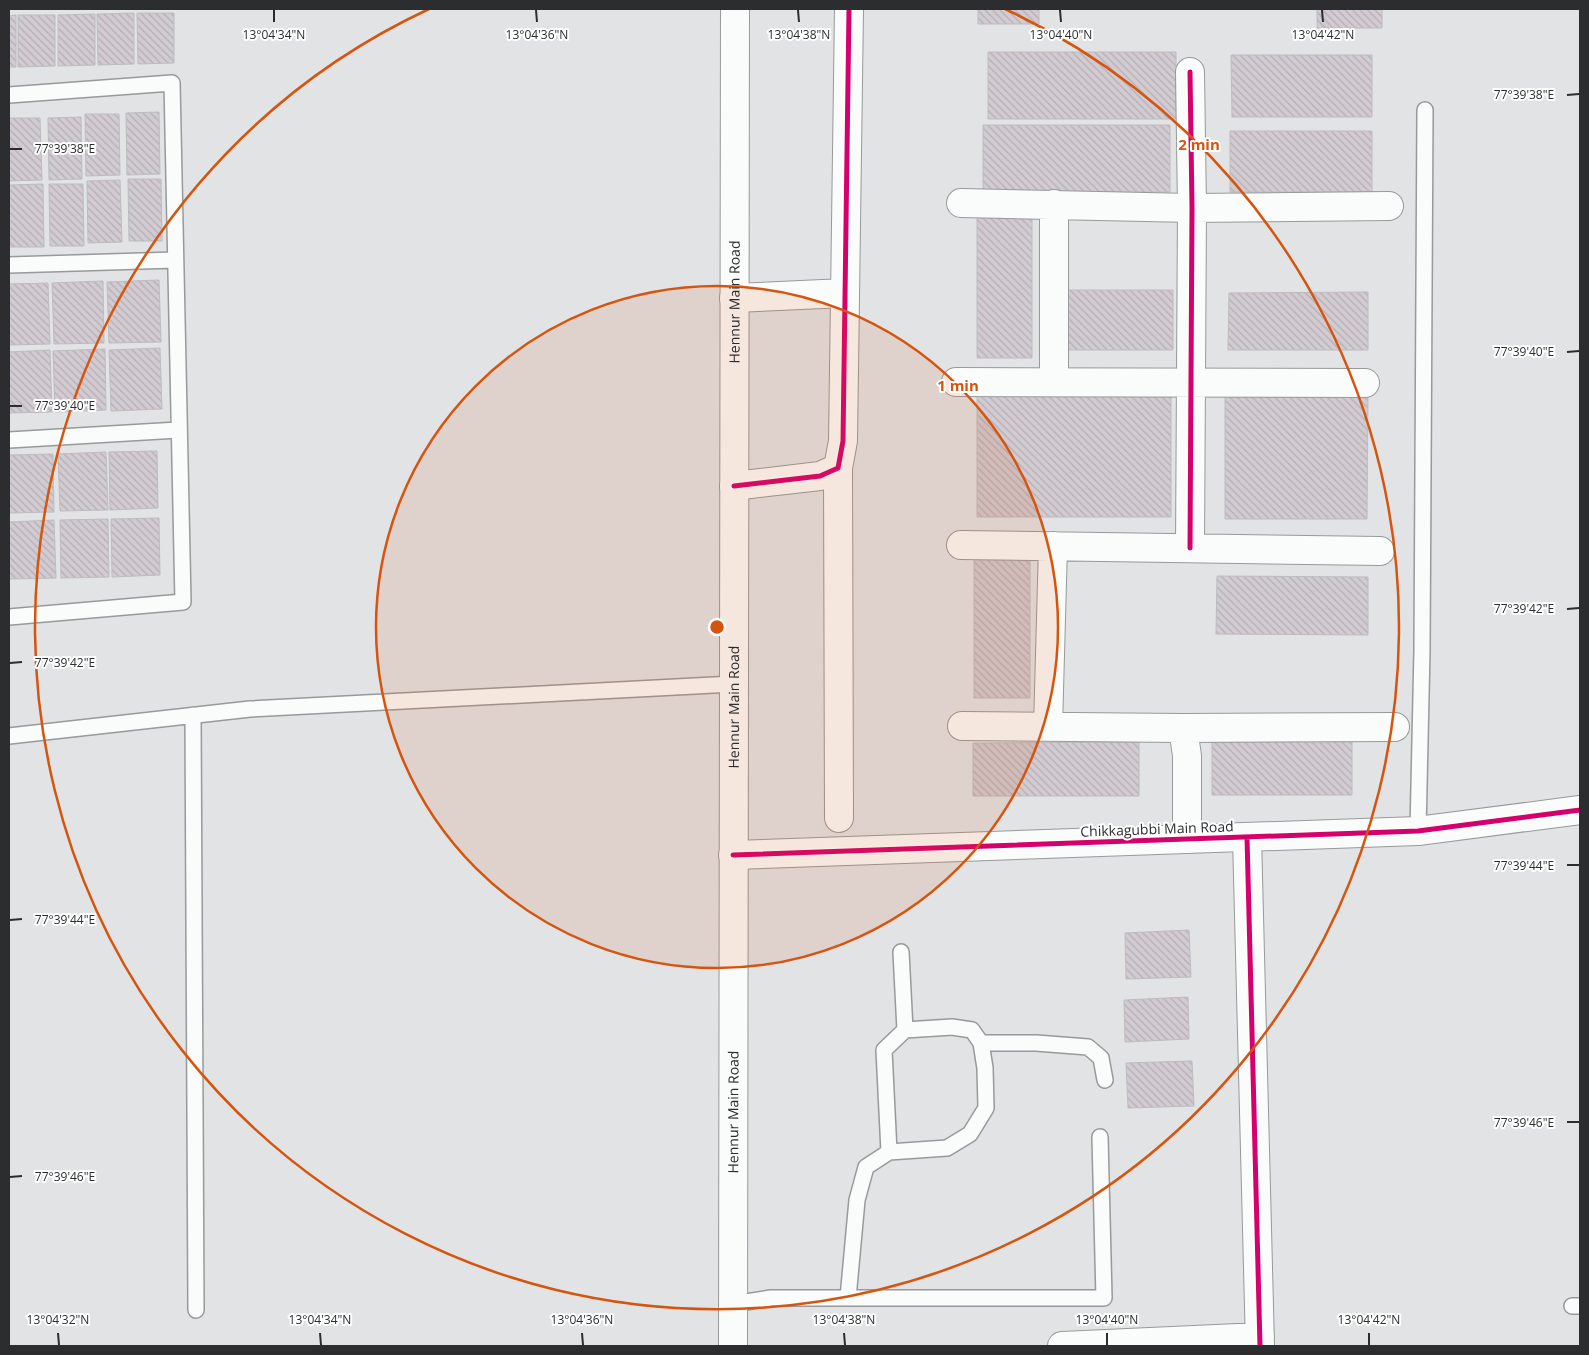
<svg xmlns="http://www.w3.org/2000/svg" width="1589" height="1355" font-family="'Open Sans',sans-serif">
	<style>
		.building { fill: url(#building-back-hatch); stroke: #bdbcbe }
		.lines { fill: none; stroke-linecap: round; stroke-linejoin: round }
		.lane-casing { stroke: #98999a; stroke-width: 18 }
		.street-casing { stroke: #98999a; stroke-width: 30 }
		.secondary-casing { stroke: #98999a; stroke-width: 30 }
		.lane { stroke: #fafbfb; stroke-width: 15 }
		.street { stroke: #fafbfb; stroke-width: 28 }
		.secondary { stroke: #fafbfb; stroke-width: 28 }
		.cycleway-casing { stroke: #fff; stroke-width: 8 }
		.cycleway { stroke: #d6006c; stroke-width: 5 }
		.ticks { fill: none; stroke: #2c2d2e; stroke-width: 2 }
		.ring { fill: none; stroke: #d5550f; stroke-width: 2.5 }
		.labels { text-anchor: middle; stroke-width: 4; stroke-linejoin: round; paint-order: stroke }
		.street-label { font-size: 14px; fill: #2c2d2e; stroke: #fff }
		.ticks-label { font-size: 12px; text-anchor: middle; fill: #2c2d2e; stroke: #fff; stroke-width: 4; stroke-linejoin: round; paint-order: stroke }
		.centre { fill: #d5550f; stroke: #fff; stroke-width: 2.5 }
		.ring-label { font-size: 15px; text-anchor: middle; font-weight: bold; fill: #d5550f; stroke: #fff; stroke-width: 4; stroke-linejoin: round; paint-order: stroke }
	</style>
	<defs>
		<pattern id="building-back-hatch" width="6" height="6" patternUnits="userSpaceOnUse" patternTransform="scale(1.25)"><rect width="6" height="6" fill="#d2cbd1"/><path d="M-1 5l2 2M0 0l6 6M5-1l2 2" fill="none" stroke="#b4afb4"/></pattern>
	</defs>
	<rect width="100%" height="100%" fill="#e1e3e5"/>
	<path class="building" d="M978 9H1039V24H978Z
		M1317 9H1382V28H1317Z
		M134 13V64L98 65 97 14Z
		M137 13H174V63L138 64Z
		M95 14V65L58 66V15Z
		M16 15V67H9V16Z
		M18 15H55V66L18 67Z
		M988 52H1176V119H988Z
		M1231 55H1372V117H1232Z
		M159 112 160 174 127 175 126 113Z
		M85 114H119L120 175 86 176Z
		M81 117 82 179 49 180 48 118Z
		M9 118H40L42 180 9 181Z
		M983 125H1170V192H983Z
		M1230 131H1372V192H1230Z
		M128 179H161L162 241H129Z
		M120 180 122 242 88 243 87 181Z
		M43 184 44 247H9V185Z
		M49 184H83L84 246H50Z
		M977 217H1032V358H977Z
		M159 280 161 342 109 343 107 282Z
		M103 281 104 343 54 344 52 283Z
		M48 283 50 344 9 345V284Z
		M1067 290H1173V350H1067Z
		M1368 292V350H1228L1229 293Z
		M160 348 162 409 111 411 109 350Z
		M105 349 106 410 55 412 53 351Z
		M50 350 52 412 9 413V352Z
		M977 392H1171V517H977Z
		M1225 392H1368L1367 519H1225Z
		M157 451 158 508 110 510 109 452Z
		M106 452 108 510 60 511 58 454Z
		M53 454 54 512 9 513V455Z
		M159 518 160 575 112 577 111 519Z
		M108 519 109 577 61 578 60 520Z
		M54 520 56 578 9 579V522Z
		M974 557H1030V698H974Z
		M1217 576 1368 577V635L1216 634Z
		M1212 741H1352V795H1212Z
		M1139 742V796H973V743Z
		M1189 930 1191 977 1126 979 1125 933Z
		M1188 997 1189 1039 1125 1042 1124 1000Z
		M1192 1061 1194 1106 1128 1108 1126 1063Z"/>
	<g class="lines">
		<g class="lane-casing">
			<path id="lane" d="M9 95 172 83 183 602 9 617
				M9 265 175 260
				M9 440 178 430
				M193 715 196 1310
				M9 736 250 709 733 684
				M1418 831 1422 650 1425 110
				M901 952 905 1030
				M981 1043H1036L1088 1047 1101 1058 1105 1080
				M848 1298 857 1200 866 1167 889 1152 947 1148 970 1134 986 1108 985 1068 981 1043 972 1030 952 1027 905 1030 884 1050 889 1152
				M733 1304 771 1298H1104L1100 1137
				M1572 1306H1580"/>
		</g>
		<g class="street-casing">
			<path id="street" d="M1190 72 1192 208 1190 548
				M961 203 1192 208 1389 206
				M1054 204V382
				M734 298 845 293
				M956 382 1365 383
				M838 468 839 818
				M734 486 820 476 838 468 843 441 849 9
				M961 545 1380 551
				M962 726 1183 728 1395 727
				M1048 727 1053 546
				M1183 728 1187 756V839
				M1247 837 1260 1346
				M1062 1346 1260 1337"/>
		</g>
		<g class="secondary-casing">
			<g id="secondary">
				<path d="M733 855 1418 831 1580 810"/>
				<path id="s1" d="M733 1346 735 9"/>
			</g>
		</g>
		<use href="#lane" class="lane"/>
		<use href="#street" class="street"/>
		<use href="#secondary" class="secondary"/>
		<g class="cycleway-casing">
			<path id="cycleway" d="M1190 72 1192 208 1190 548
				M734 486 820 476 838 468 843 441 849 9
				M1247 837 1260 1346
				M733 855 1418 831 1580 810"/>
		</g>
		<use href="#cycleway" class="cycleway"/>
	</g>
	<path class="ticks" d="M274 10V22M536 10 537 22M798 10 799 22M1060 10 1061 22M1322 10 1323 22M1567 95 1579 94M10 149H22M1567 352 1579 351M10 406H22M1567 609 1579 608M10 663 22 662M1567 865H1579M10 920 22 919M1567 1122H1579M10 1177 22 1176M58 1333 59 1345M320 1333 321 1345M582 1333 583 1345M844 1333 845 1345M1107 1333V1345M1369 1333V1345"/>
	<circle cx="717" cy="627" r="341" fill="#d5550f" fill-opacity=".12"/>
	<g class="ring">
		<circle cx="717" cy="627" r="341"/>
		<path d="M1005 9A682 682 0 1 1 429 9"/>
	</g>
	<g class="labels">
		<g class="street-label">
			<text dy="5" stroke="none"><textPath href="#s1" startOffset="1044">Hennur Main Road</textPath></text>
			<text dy="5" stroke="none"><textPath href="#s1" startOffset="639">Hennur Main Road</textPath></text>
			<text transform="translate(1157 829) rotate(-2)" y="5">Chikkagubbi Main Road</text>
			<text dy="5" stroke="none"><textPath href="#s1" startOffset="234">Hennur Main Road</textPath></text>
		</g>
	</g>
	<g class="ticks-label">
		<text x="274" y="39">13°04'34"N</text>
		<text x="537" y="39">13°04'36"N</text>
		<text x="799" y="39">13°04'38"N</text>
		<text x="1061" y="39">13°04'40"N</text>
		<text x="1323" y="39">13°04'42"N</text>
		<text x="1524" y="99">77°39'38"E</text>
		<text x="65" y="153">77°39'38"E</text>
		<text x="1524" y="356">77°39'40"E</text>
		<text x="65" y="410">77°39'40"E</text>
		<text x="1524" y="613">77°39'42"E</text>
		<text x="65" y="667">77°39'42"E</text>
		<text x="1524" y="870">77°39'44"E</text>
		<text x="65" y="924">77°39'44"E</text>
		<text x="1524" y="1127">77°39'46"E</text>
		<text x="65" y="1181">77°39'46"E</text>
		<text x="58" y="1324">13°04'32"N</text>
		<text x="320" y="1324">13°04'34"N</text>
		<text x="582" y="1324">13°04'36"N</text>
		<text x="844" y="1324">13°04'38"N</text>
		<text x="1107" y="1324">13°04'40"N</text>
		<text x="1369" y="1324">13°04'42"N</text>
	</g>
	<circle cx="717" cy="627" r="8" class="centre"/>
	<g class="ring-label">
		<text x="1199" y="150">2 min</text>
		<text x="958" y="391">1 min</text>
	</g>
	<rect width="1589" height="1355" fill="none" stroke="#2c2d2e" stroke-width="20"/>
</svg>
